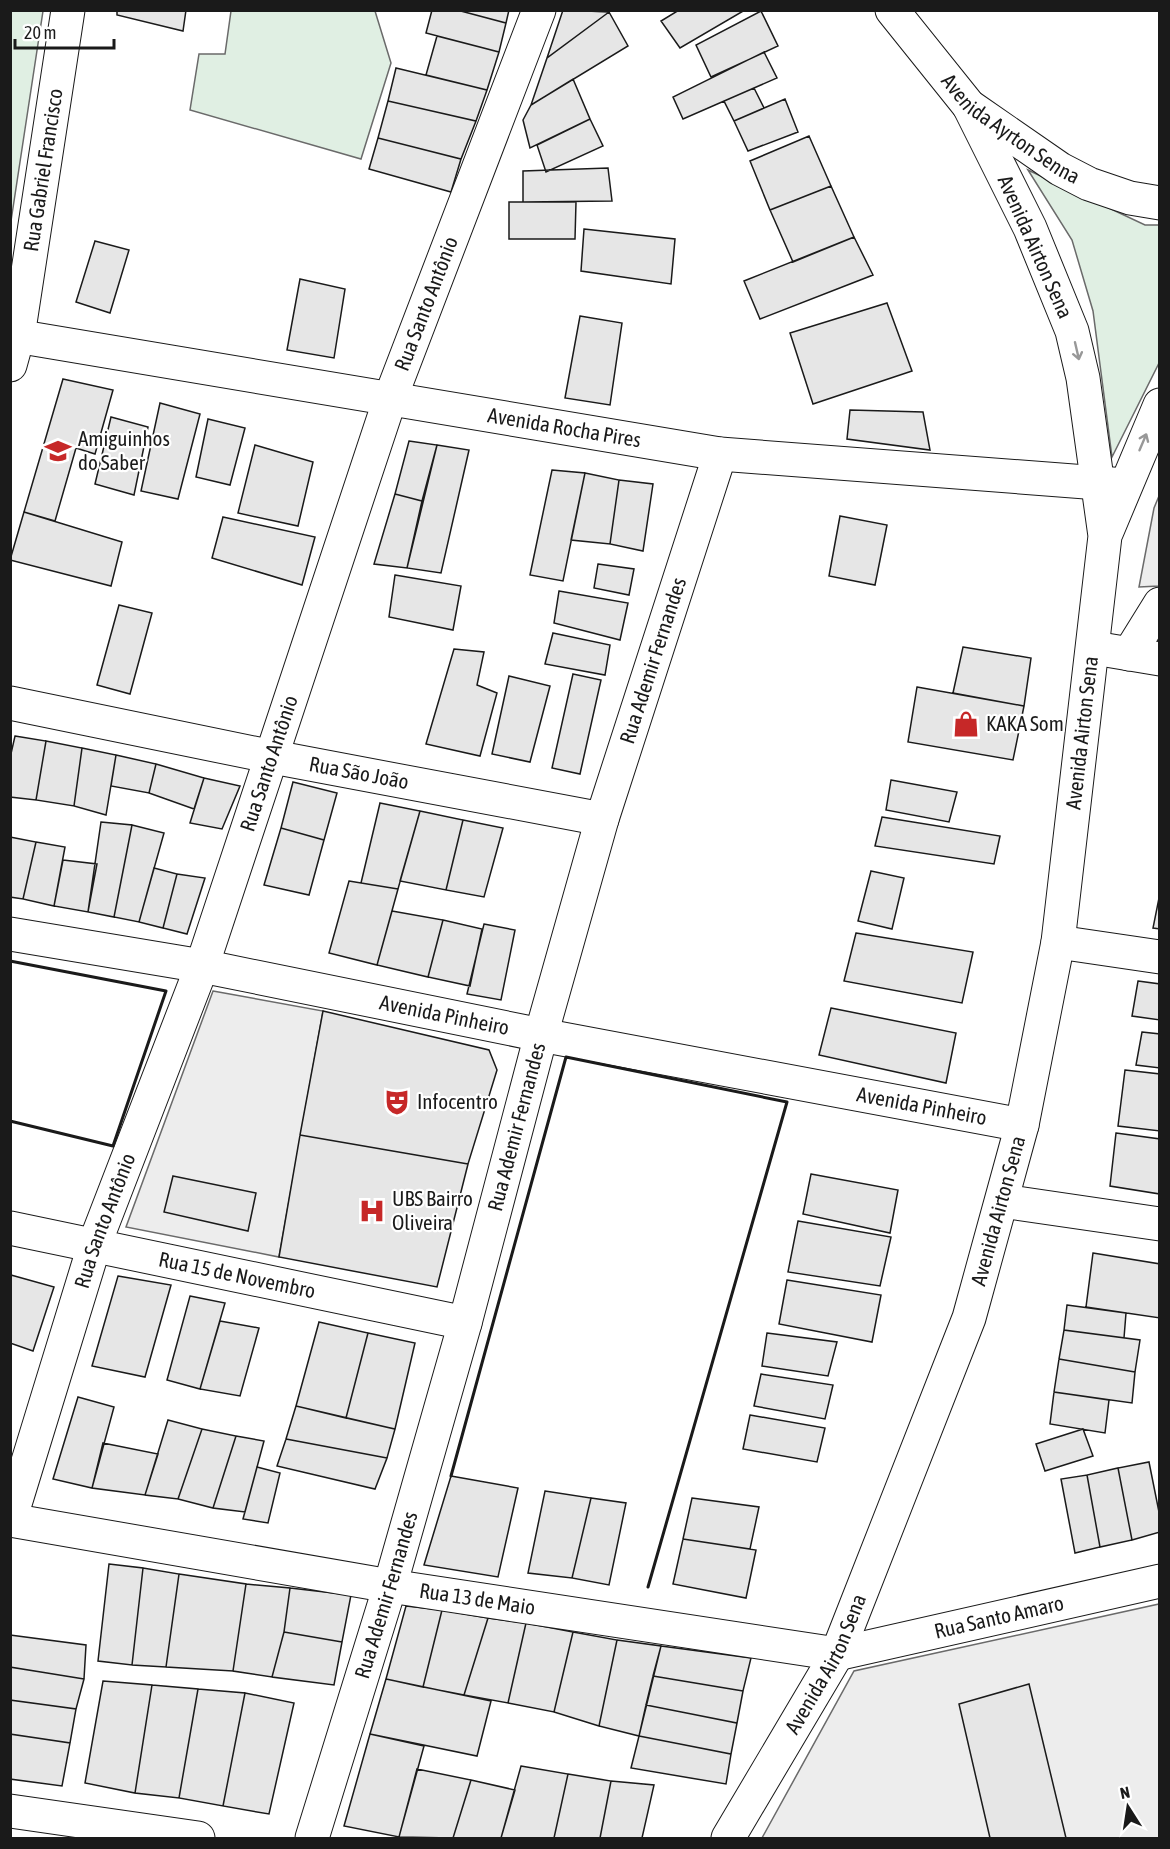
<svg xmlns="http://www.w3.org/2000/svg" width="1170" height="1849" font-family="'Asap Condensed',sans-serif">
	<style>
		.green { fill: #e0efe3; stroke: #6a6a6a; stroke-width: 1.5 }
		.parking { fill: #ededed; stroke: #6a6a6a; stroke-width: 1.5 }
		.building { fill: #e6e6e6; stroke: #1a1a1a; stroke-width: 1.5 }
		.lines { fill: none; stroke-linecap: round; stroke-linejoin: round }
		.minor-casing { stroke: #1a1a1a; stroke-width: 35 }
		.major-casing { stroke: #1a1a1a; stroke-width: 35 }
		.highway-casing { stroke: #1a1a1a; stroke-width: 35 }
		.minor { stroke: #fff; stroke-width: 33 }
		.major { stroke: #fff; stroke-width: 33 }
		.highway { stroke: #fff; stroke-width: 33 }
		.wall { stroke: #1a1a1a; stroke-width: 3 }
		.oneway { stroke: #989898 }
		.labels { text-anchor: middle; stroke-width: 4.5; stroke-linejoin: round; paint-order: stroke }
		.street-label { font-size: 21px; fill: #1a1a1a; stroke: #fff }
		.poi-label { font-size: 21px; fill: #1a1a1a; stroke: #fff; text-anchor: start }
	</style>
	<rect width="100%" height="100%" fill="#fff"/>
	<path class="green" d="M11 10 43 11 11 221 10 11Z
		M231 11H375L391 63 361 159 190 110 199 54H225Z
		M1028 170 1145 225H1159V363L1112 457 1093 311 1072 240Z"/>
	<path class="parking" d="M1159 496V586L1139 587 1154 508Z
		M213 991 323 1011 279 1257 126 1227Z
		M1159 1604V1838H762L854 1671Z"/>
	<path class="building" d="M117 10H186L183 31 117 15Z
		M432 10H457L506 23 499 52 426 33Z
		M457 10H509L506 23Z
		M563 10 609 12 547 58Z
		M679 10H745L680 48 661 21Z
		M761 11 778 46 711 77 696 45Z
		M609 12 628 46 531 105 547 58Z
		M437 36 499 52 487 90 426 75Z
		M764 52 777 78 683 119 673 97Z
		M396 68 487 90 476 121 388 101Z
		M573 79 590 119 530 148 523 120 531 105Z
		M754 88 764 108 734 121 724 101Z
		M785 99 798 132 748 151 734 121Z
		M388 101 476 121 461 159 378 138Z
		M590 119 603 146 546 172 537 145Z
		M809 136 831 186 770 210 750 161Z
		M378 138 461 159 451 192 369 169Z
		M608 168 612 201 523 202V171Z
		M831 186 854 237 793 262 770 210Z
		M509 202H576L575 239H509Z
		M584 229 675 239 671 284 581 271Z
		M854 237 873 275 760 319 744 281Z
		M95 241 129 250 110 313 76 302Z
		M300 279 345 289 334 358 287 350Z
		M887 303 912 371 813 404 790 333Z
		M580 316 622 323 610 405 565 398Z
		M63 379 113 390 95 454 76 448 55 521 24 512Z
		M160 403 200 414 178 499 141 491Z
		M850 410 923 412 930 450 847 439Z
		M111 417 148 427 134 495 95 484Z
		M208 419 245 428 230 485 196 477Z
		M409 441 437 445 422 501 395 494Z
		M255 445 313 462 298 526 238 513Z
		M437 445 469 450 441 573 407 568Z
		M552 470 585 473 563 581 530 575Z
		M585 473 619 480 610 544 571 540Z
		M619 480 653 484 643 551 610 544Z
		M395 494 422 501 407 568 374 564Z
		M24 512 122 542 111 586 10 560Z
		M840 516 887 525 875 585 829 576Z
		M223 517 315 537 302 585 212 558Z
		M598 564 634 569 629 595 594 588Z
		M395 575 461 586 453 630 389 617Z
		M559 591 628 603 620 640 554 623Z
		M119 605 152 613 130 694 97 685Z
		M553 633 610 645 605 675 545 664Z
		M963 647 1031 658 1024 706 953 693Z
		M454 649 484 652 477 685 497 693 480 756 426 744Z
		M573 674 601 680 580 774 552 768Z
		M509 676 550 686 530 762 492 754Z
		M917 687 1024 706 1013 760 908 742Z
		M15 736 46 741 36 800 10 797V758Z
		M46 741 82 748 74 806 36 800Z
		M82 748 116 755 106 815 74 806Z
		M116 755 156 764 149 793 111 786Z
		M156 764 204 778 194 809 149 793Z
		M204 778 240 786 222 829 190 823Z
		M891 780 957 792 949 822 886 810Z
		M293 782 337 793 324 840 281 828Z
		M380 803 420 811 398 889 361 883Z
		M420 811 463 820 446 890 400 881Z
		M882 817 1000 836 994 864 875 846Z
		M463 820 503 828 484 897 446 890Z
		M101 822 132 825 114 917 88 912Z
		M132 825 164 833 139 922 114 917Z
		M281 828 324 840 309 895 264 885Z
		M10 837 36 842 23 899 10 897Z
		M36 842 65 847 54 906 23 899Z
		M63 860 97 864 88 912 54 906Z
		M154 868 177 874 163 928 139 922Z
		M871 871 904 878 892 929 858 921Z
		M177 874 205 878 187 934 163 928Z
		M349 881 398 889 377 965 329 953Z
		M1159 898H1160V929L1153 928Z
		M392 911 443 920 428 977 377 965Z
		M443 920 482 929 470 986 428 977Z
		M484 924 515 930 501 1000 467 994Z
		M856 933 973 952 962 1003 844 981Z
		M1138 981 1160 984V1020L1132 1016Z
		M831 1008 956 1033 946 1083 819 1055Z
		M323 1011 489 1050 497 1070 468 1164 300 1135Z
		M1142 1032 1160 1034V1068L1136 1065Z
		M1125 1070 1160 1074V1131L1118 1126Z
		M1116 1133 1160 1139V1194L1110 1186Z
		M300 1135 468 1164 437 1287 279 1257Z
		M811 1174 898 1190 890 1233 803 1214Z
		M173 1176 256 1193 248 1231 164 1212Z
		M798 1221 891 1237 880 1286 788 1272Z
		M1093 1253 1160 1264V1318L1086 1307Z
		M11 1275 54 1287 33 1351 10 1343Z
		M118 1276 171 1285 145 1377 92 1366Z
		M787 1280 881 1295 872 1342 779 1324Z
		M190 1296 225 1303 200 1389 167 1380Z
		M1067 1305 1126 1313 1124 1338 1064 1330Z
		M220 1321 259 1328 240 1396 200 1389Z
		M319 1322 368 1333 346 1418 296 1406Z
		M1064 1330 1140 1340 1135 1372 1059 1359Z
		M368 1333 415 1343 395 1429 346 1418Z
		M767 1333 837 1342 828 1376 762 1366Z
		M1059 1359 1135 1372 1132 1403 1054 1392Z
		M761 1374 833 1385 825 1419 754 1406Z
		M1054 1392 1109 1400 1105 1433 1050 1424Z
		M78 1397 114 1407 92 1488 53 1479Z
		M296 1406 395 1429 387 1458 286 1439Z
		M750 1415 825 1428 817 1462 743 1449Z
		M168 1420 202 1429 178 1499 145 1495Z
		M202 1429 236 1436 213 1508 178 1499Z
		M1083 1429 1093 1456 1045 1471 1036 1444Z
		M236 1436 264 1441 245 1512 213 1508Z
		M286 1439 387 1458 375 1489 277 1466Z
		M103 1443 158 1454 145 1495 92 1488Z
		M1149 1462 1160 1517V1532L1132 1540 1118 1468Z
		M257 1467 280 1473 268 1523 243 1519Z
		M1118 1468 1132 1540 1100 1547 1087 1475Z
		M1087 1475 1100 1547 1075 1553 1061 1479Z
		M451 1476 518 1488 498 1577 424 1565Z
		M545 1491 591 1498 572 1578 528 1573Z
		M591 1498 626 1503 609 1585 572 1578Z
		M692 1498 759 1507 750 1549 683 1539Z
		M683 1539 756 1550 746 1598 673 1584Z
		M109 1564 143 1568 132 1665 98 1661Z
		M143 1568 179 1574 166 1667 132 1665Z
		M179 1574 246 1584 233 1671 166 1667Z
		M246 1584 290 1588 284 1632 272 1677 233 1671Z
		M290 1588 351 1595 342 1642 284 1632Z
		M406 1606 442 1610 423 1687 386 1679Z
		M442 1610 488 1618 464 1695 423 1687Z
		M488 1618 526 1623 508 1703 464 1695Z
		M526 1623 573 1632 554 1712 508 1703Z
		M284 1632 342 1642 334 1685 272 1677Z
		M573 1632 617 1640 599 1726 554 1712Z
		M10 1635 86 1645 84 1679 10 1667Z
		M617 1640 661 1646 639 1736 599 1726Z
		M661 1646 751 1658 743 1691 653 1676Z
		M10 1667 84 1679 76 1709 10 1700Z
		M653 1676 743 1691 737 1723 646 1705Z
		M386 1679 491 1701 477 1756 370 1734Z
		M103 1681 152 1685 135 1793 85 1783Z
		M1029 1684 1066 1838H990L959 1704Z
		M152 1685 198 1689 179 1798 135 1793Z
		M198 1689 245 1693 223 1806 179 1798Z
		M245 1693 294 1703 269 1814 223 1806Z
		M10 1700 76 1709 70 1743 10 1734Z
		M646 1705 737 1723 731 1754 639 1736Z
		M10 1734 70 1743 62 1786 10 1779Z
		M370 1734 424 1746 399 1837 344 1826Z
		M639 1736 731 1754 726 1784 631 1768Z
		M521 1766 568 1774 554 1838H501Z
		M417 1769 471 1780 453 1838 399 1837Z
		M568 1774 611 1781 600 1838H554Z
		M471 1780 515 1790 501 1838H453Z
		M611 1781 654 1785 642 1838H600Z"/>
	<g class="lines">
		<g class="minor-casing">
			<g id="minor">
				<path id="s1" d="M10 335 720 454 1125 485"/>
				<path id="s2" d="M10 365 18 336 68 10"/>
				<path d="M1094 648 1160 659"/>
				<path d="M1129 654 1160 604"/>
				<path id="s3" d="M10 703 273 757 602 819"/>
				<path id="s4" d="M10 934 202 966 541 1035 1022 1125"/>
				<path d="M1058 942 1160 957"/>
				<path d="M1002 1201 1160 1224"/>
				<path id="s5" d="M10 1228 465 1323"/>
				<path id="s6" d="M10 1520 95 1243 202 966 390 399 539 10"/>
				<path id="s7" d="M10 1520 390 1586 837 1654 1160 1581"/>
				<path d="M10 1811 198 1838"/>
				<path id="s8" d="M312 1838 390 1586 465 1323 541 1035 602 819 720 454"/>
			</g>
		</g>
		<g class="major-casing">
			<g id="major">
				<path d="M1107 531 1160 405"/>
				<path id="s9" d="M728 1838 837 1654 969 1318 1022 1125 1058 942 1105 536 1083 378 1072 331 1030 228 969 106"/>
			</g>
		</g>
		<g class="highway-casing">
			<g id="highway">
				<path id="s10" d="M892 10 969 106 1060 169 1089 184 1130 198 1160 203"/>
			</g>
		</g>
		<use href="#minor" class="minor"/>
		<use href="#major" class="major"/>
		<use href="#highway" class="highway"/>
		<path class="wall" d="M10 961 166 991 113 1146 10 1121
			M451 1476 566 1057 787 1102 648 1587"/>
	</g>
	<defs><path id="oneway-shaft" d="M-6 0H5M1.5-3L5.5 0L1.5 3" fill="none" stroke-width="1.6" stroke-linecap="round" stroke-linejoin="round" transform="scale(1.5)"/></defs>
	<g class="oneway">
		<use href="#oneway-shaft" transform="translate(1077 351) rotate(77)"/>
		<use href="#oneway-shaft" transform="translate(1143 442) rotate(-67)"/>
	</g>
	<defs>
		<g id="school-bare" transform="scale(2.07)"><path d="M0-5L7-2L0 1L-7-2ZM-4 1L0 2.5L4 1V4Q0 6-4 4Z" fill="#c62828" stroke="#fff" stroke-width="2.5" paint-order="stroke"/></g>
		<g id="shop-bare" transform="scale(2.07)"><path d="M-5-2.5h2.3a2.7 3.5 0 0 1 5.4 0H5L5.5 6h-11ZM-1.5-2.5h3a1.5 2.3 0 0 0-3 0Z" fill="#c62828" stroke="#fff" stroke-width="2.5" paint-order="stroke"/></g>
		<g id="theatre-bare" transform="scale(2.07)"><path d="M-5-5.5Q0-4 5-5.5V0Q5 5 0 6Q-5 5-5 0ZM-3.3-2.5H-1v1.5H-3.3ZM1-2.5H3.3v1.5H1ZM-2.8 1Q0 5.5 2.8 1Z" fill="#c62828" stroke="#fff" stroke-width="2.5" paint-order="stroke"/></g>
		<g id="hospital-bare" transform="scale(2.07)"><path d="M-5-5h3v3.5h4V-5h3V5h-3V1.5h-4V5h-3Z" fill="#c62828" stroke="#fff" stroke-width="2.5" paint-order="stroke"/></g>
	</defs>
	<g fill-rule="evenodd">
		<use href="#school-bare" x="58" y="451"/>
		<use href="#shop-bare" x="966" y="724"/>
		<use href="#theatre-bare" x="397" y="1102"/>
		<use href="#hospital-bare" x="372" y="1211"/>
	</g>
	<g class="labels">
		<g class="street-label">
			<text dy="7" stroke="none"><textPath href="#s10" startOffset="170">Avenida Ayrton Senna</textPath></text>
			<text dy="7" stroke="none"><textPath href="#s2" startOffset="198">Rua Gabriel Francisco</textPath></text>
			<text transform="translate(1035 247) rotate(66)" y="7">Avenida Airton Sena</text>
			<text dy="7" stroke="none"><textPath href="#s6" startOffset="1286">Rua Santo Antônio</textPath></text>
			<text dy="7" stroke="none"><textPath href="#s1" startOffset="562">Avenida Rocha Pires</textPath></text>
			<text dy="7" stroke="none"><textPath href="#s8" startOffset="1226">Rua Ademir Fernandes</textPath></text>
			<text dy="7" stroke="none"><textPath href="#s9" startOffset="1172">Avenida Airton Sena</textPath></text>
			<text dy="7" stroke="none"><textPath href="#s6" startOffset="800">Rua Santo Antônio</textPath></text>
			<text dy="7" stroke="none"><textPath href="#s3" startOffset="356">Rua São João</textPath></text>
			<text dy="7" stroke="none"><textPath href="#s4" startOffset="442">Avenida Pinheiro</textPath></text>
			<text dy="7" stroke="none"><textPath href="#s4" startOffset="928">Avenida Pinheiro</textPath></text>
			<text dy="7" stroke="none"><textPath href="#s8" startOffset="740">Rua Ademir Fernandes</textPath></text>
			<text dy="7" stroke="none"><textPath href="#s9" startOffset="686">Avenida Airton Sena</textPath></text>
			<text dy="7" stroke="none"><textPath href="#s6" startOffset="314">Rua Santo Antônio</textPath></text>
			<text dy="7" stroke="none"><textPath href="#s5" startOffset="232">Rua 15 de Novembro</textPath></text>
			<text dy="7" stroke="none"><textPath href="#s8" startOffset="254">Rua Ademir Fernandes</textPath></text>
			<text dy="7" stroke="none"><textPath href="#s7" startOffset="474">Rua 13 de Maio</textPath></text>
			<text dy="7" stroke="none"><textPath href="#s7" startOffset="1004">Rua Santo Amaro</textPath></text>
			<text dy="7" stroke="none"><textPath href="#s9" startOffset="200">Avenida Airton Sena</textPath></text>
		</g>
		<g class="poi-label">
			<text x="78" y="446">Amiguinhos<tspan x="78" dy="24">do Saber</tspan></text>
			<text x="986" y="731">KAKA Som</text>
			<text x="417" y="1109">Infocentro</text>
			<text x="392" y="1206">UBS Bairro<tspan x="392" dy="24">Oliveira</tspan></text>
		</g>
	</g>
	<rect width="1170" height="1849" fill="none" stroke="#1a1a1a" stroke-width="24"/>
	<g transform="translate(1128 1807) rotate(348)" stroke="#ffffff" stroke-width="4.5" paint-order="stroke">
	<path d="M0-4.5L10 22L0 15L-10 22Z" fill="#1a1a1a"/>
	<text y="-9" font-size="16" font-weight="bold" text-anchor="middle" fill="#1a1a1a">N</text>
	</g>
	<path d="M15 39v9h99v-9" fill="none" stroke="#1a1a1a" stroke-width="3"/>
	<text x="24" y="39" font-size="18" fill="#1a1a1a" stroke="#ffffff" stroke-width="4.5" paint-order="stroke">20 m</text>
</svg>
